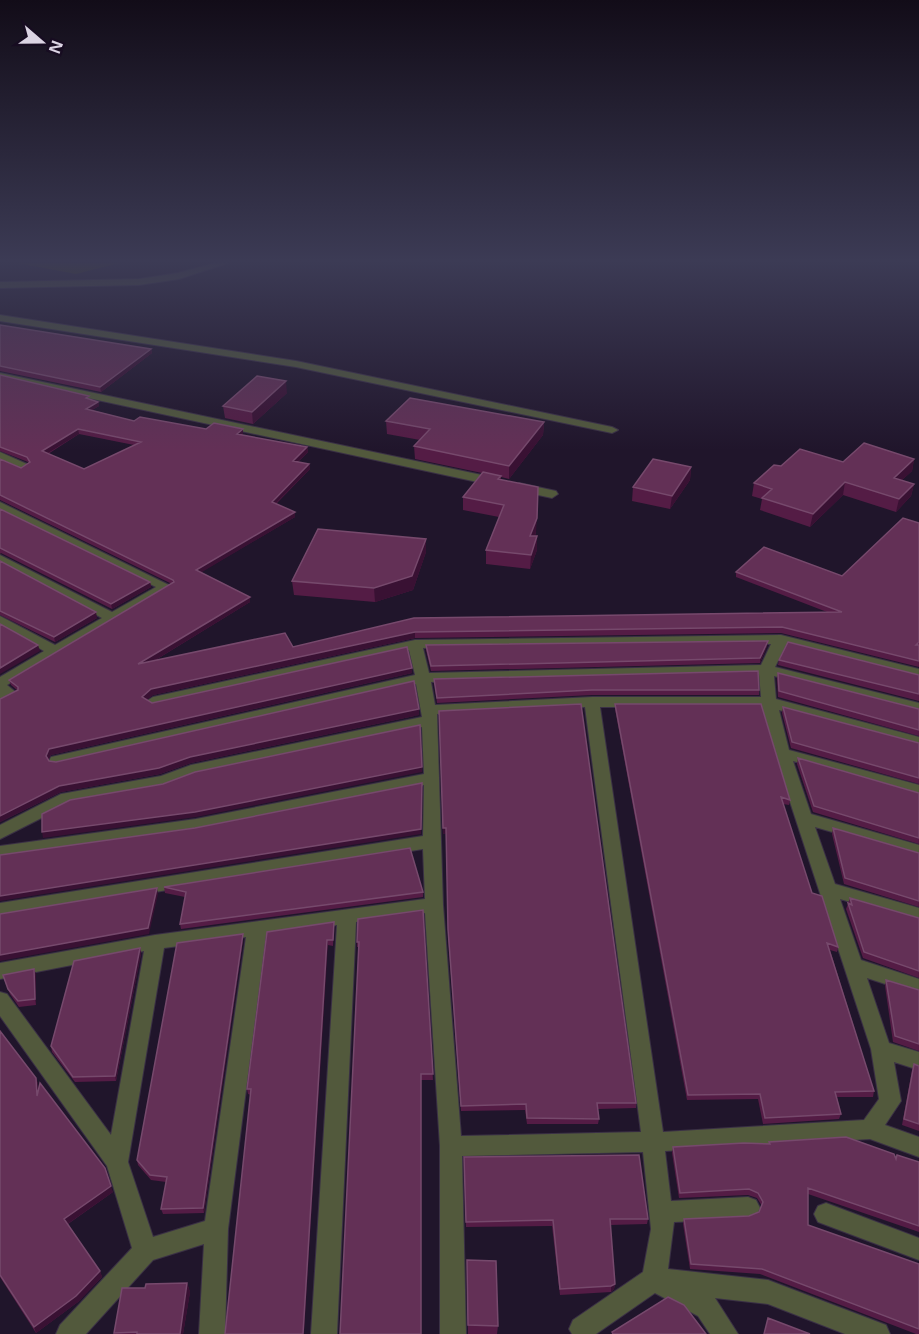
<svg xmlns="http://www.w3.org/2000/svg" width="919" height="1334" font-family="'Noto Sans',sans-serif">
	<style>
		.forest { fill: #424400 }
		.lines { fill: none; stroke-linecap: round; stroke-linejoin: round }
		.minor-casing { stroke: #3a3045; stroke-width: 2 }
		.minor { fill: #52593c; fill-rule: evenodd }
		.wall { fill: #541c45; fill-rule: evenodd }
		.shaded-wall { fill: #391133 }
		.building { fill: #633056; stroke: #76496c; stroke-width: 1.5; fill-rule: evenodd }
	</style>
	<rect width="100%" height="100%" fill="#20152b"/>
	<path class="forest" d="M17 263H119L76 274Z"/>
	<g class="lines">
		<g class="minor-casing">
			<path id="minor" d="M215 263H228L179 279 139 285 0 288V282L139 279 178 273Z
				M0 315 296 361 612 427 618 430 612 433 296 367 0 321Z
				M0 373 496 478 502 482 496 486 0 379Z
				M0 452 27 464 29 467 23 471 0 461Z
				M519 483 556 491 558 494 552 498 515 490 513 487Z
				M0 502 173 587 7 685 18 694 15 697 0 704V677L44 651 0 626V616L55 645 102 618 0 564V555L112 612 156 587 0 511Z
				M781 635 919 669V679L786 645 775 667 919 703V713L774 676 776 699 919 737V747L779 710 789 750 919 785V797L793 761 811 814 919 845V857L815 827 835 884 919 908V922L840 899 861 960 919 979V995L867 978 889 1043 919 1052V1070L894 1062 901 1101 885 1125 919 1137V1157L870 1139 665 1151 671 1201 748 1197 756 1200 760 1208 756 1216 748 1219 674 1222 668 1269 768 1280 886 1325 890 1334H845L768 1304 715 1298 738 1334H710L698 1316 655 1293 596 1334H572L569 1329 573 1320 643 1272 651 1229 643 1152 462 1156 466 1334H440V1146L425 913 356 922 337 1334H311L337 925 266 935 228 1229 225 1334H199L204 1244 153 1260 86 1334H56L60 1325 132 1248 107 1166 0 1016V992L7 994 111 1135 144 951 0 979V963L155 935 425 899 423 849 0 917V903L423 836 424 785 196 831 0 858V846L196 819 424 774 422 727 195 775 164 787 71 803 0 839V825L61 794 161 776 191 765 422 717 416 684 57 766 51 765 49 761 51 757 415 675 409 650 153 707 145 702 153 697 415 640ZM771 644 761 665 429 673 423 648ZM759 674 761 697H592L435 705 431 682ZM585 707 641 1132 461 1136 443 905 437 714ZM600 707H762L774 753 871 1049 879 1099 864 1120 663 1132ZM246 937 205 1221 153 1237 128 1162 164 948Z
				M826 1203 919 1238V1260L818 1222 814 1214 818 1206Z"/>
		</g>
		<use href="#minor" class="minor"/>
	</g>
	<path class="wall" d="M0 325 151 349 152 353 101 392 0 371Z
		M0 375 98 402 99 406 92 410 134 421 243 434 242 435 307 447 308 452 298 462 309 464 310 469 276 504 295 517 201 572 250 597V602L154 661 293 647 414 618 827 612 736 577V572L842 576 919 523V667L781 633 415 638 153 695 146 700 152 703 412 668V673L51 755 48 760 49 761 56 762 419 715 191 763 160 774 61 792 0 822V699L17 690 11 685 9 680 172 584 0 500V459L21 468 29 463 28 462 0 451ZM79 434 134 445 84 469 48 454Z
		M287 393 253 424 225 418 223 406Z
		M386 421 544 422 543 435 509 479 501 477V480L536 532 535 536H537V550L530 569 486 564V550L499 517 463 510V497L482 473 415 459 414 446 420 440 387 434Z
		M914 459 912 471 902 480 914 484 911 496 896 512 843 495 810 527 760 510 762 499 752 496 754 483 781 466Z
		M691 467 690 480 670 509 632 501 633 487Z
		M0 509 150 582 151 587 112 609 1 553 0 554Z
		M426 539V552L413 590 375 602 294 595 292 581Z
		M0 561 97 618 55 642 0 615Z
		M426 645 767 646 760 663 431 671 426 650Z
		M779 660 919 675V701L778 665Z
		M778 673 919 709V736L778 697 777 679Z
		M434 679 759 690V695H592L437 703Z
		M615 704 790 800 789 805 783 804 812 893 838 947 837 952 830 950 874 1091 873 1097H837L841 1114 839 1119 763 1124 758 1099 687 1100 615 709Z
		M783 707 919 743V784L791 748 782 713Z
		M439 711 636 1103V1108L598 1109 599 1119 598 1124H527L525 1110 461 1111 448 935 446 833 443 834Z
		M798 758 919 793V844L813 812 797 764Z
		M833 828 919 853V907L844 884 832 834Z
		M164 887 423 892V897L181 929 180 924 185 897 165 893Z
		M850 898 919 918V978L863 958 846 909Z
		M423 910 433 1080H421L359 947H357V942Z
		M334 922 333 946 328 945 251 1095 248 1094 247 1089Z
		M243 940 204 1213 163 1214 161 1209 166 1182 151 1180 138 1165 137 1160Z
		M140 948 141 954 116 1081 75 1082 52 1052 51 1046Z
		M36 974V1005L19 1007 10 994 3 975Z
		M886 980 919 990V1051L893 1042 885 986Z
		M0 1031 36 1078 38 1084V1089L113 1192 68 1224 100 1271 102 1277 78 1302 36 1333 0 1277Z
		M914 1064 919 1066V1131L902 1125 912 1070Z
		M769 1142 896 1158 919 1162V1232L808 1194V1225L919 1264V1334H916L760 1274 690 1269 683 1224 684 1219 749 1216 759 1212 762 1206 757 1198 748 1195 679 1198 672 1153 673 1147 769 1144Z
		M464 1157 648 1219 647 1224 610 1225 615 1284 614 1289 611 1292 560 1295 552 1226 466 1227Z
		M467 1260 498 1326 497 1334H468Z
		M187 1283 190 1292 183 1334H114V1333L145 1288Z"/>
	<path class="shaded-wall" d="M151 349 152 353 101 392 100 387Z
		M286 381 287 393 253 424 252 412Z
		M98 402 99 406 86 414V409Z
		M544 422 543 435 509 479V466Z
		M78 429 79 434 43 456 42 451Z
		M243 429V434L238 439 237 434Z
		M307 447 308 452 293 466V461Z
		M914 459 912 471 891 490 894 478Z
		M309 464 310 469 272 507V502Z
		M691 467 690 480 670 509 672 496Z
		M845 482 843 495 810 527 813 514Z
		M914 484 911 496 896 512 899 499Z
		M295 512V517L197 575 196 570Z
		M537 518 536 532 530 549V536Z
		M537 536V550L530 569 531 555Z
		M426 539V552L413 590 375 602 374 588Z
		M150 582 151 587 112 609 111 604Z
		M250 597V602L139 670 138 664Z
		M96 612 97 618 55 642 54 637Z
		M415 632V638L153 695 143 703 142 697 151 689Z
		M768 641 767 646 760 663V658Z
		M38 645 40 651 0 674V668Z
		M412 668V673L51 755 47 762 46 756 49 749Z
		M419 709V715L191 763 160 774 61 792 0 822V816L59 786 190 757Z
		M422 767V772L196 817 43 838 42 832Z
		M422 783 421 834 0 901V896Z
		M443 828H446V833L443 834Z
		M157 888 158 894 149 934 0 961V955Z
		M243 934V940L204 1213 203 1208Z
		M327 940 328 945 304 1334H303Z
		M140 948 141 954 116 1081 115 1076Z
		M34 969 36 974V1005L35 999Z
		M36 1078 38 1084 39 1102 37 1096Z
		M111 1186 113 1192 66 1225 64 1219Z
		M100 1271 102 1277 78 1302 36 1333 34 1327Z
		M187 1283 190 1292 183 1334H180Z
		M615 1284 614 1289 611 1292V1286Z"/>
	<path class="building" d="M0 325 151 349 100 387 0 366Z
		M0 375 89 396 86 398 98 402 86 409 134 421 140 417 206 429 214 423 243 429 237 434 307 447 293 461 309 464 272 502 295 512 196 570 250 597 138 664 285 633 293 647 414 618 842 612 736 572 764 547 842 576 903 518 919 523V642L916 645H919V661L782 627 415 632 151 689 142 697 152 703 407 647 412 668 49 749 46 756 49 761 56 762 414 681 419 709 190 757 159 768 59 786 0 816V699L18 690V687L9 680 174 582 173 580 0 495V459L21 468 30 462 27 457 0 447ZM78 429 141 442 84 469 42 451Z
		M257 376 286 381 252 412 223 406Z
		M410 398 544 422 509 466 414 446 430 429 386 421Z
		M864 443 914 459 894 478 914 484 899 499 845 482 813 514 762 498 772 489 754 483 774 465 781 466 800 449 843 462Z
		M653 459 691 467 672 496 633 487Z
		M483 472 501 476 498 479 538 487 537 518 530 536H537L531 555 486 550 504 505 463 497Z
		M0 509 150 582 111 604 0 548Z
		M318 529 426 539 412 576 374 588 292 581Z
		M0 561 96 612 54 637 0 611Z
		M0 624 38 645 0 668Z
		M768 641 760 658 431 666 426 645Z
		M788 642 919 675V694L779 660Z
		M758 671 759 690H592L437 698 434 679Z
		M778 673 919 709V730L779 691Z
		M581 704 636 1103H597L599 1119 527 1118 526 1104 461 1106 448 929 446 828H443L439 711Z
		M615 704H761L790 800 781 797 812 893 822 896 838 947 827 943 874 1091 835 1092 841 1114 765 1118 760 1094 688 1095Z
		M783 707 919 743V778L792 742Z
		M420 725 422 767 195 812 42 832V814L70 800 163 784 195 772Z
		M798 758 919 793V838L814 806Z
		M422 783 421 829 0 896V855L195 828Z
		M833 828 919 853V901L845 878Z
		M410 848 423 892 180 924 186 892 164 887Z
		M157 888 148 928 0 955V914Z
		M850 898 919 918V971L864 952 848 903 852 905Z
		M423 910 433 1074H421V1334H340L359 942H357L358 919Z
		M334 922 333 940H327L303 1334H225L251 1089H247L267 932Z
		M243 934 203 1208 161 1209 167 1177 150 1175 137 1160 177 943Z
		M140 948 115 1076 73 1077 51 1046 74 961Z
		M34 969 35 999 18 1001 8 989 3 975Z
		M886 980 919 990V1044L895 1036Z
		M0 1031 36 1078 37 1096 40 1083 105 1168 111 1186 64 1219 100 1271 76 1296 34 1327 0 1275Z
		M914 1064 919 1066V1124L904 1119Z
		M846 1137 894 1154 896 1159 897 1155 919 1162V1226L808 1188V1225L919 1264V1329L762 1269 691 1264 684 1219 749 1216 759 1212 763 1202 758 1193 749 1189 680 1193 673 1147 744 1143 770 1144 769 1142Z
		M639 1155 648 1219H610L615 1284 611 1286 560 1289 553 1220 466 1222 464 1157Z
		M467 1260 496 1261 498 1326 468 1325Z
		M187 1283 180 1334H137V1332L114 1333 122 1288H145L146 1284Z
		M668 1297 684 1305 706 1334H613L612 1332Z
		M768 1318 810 1334H764Z"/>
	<linearGradient id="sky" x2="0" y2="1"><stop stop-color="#120c18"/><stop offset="0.58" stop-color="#3c3b55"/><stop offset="1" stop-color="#3c3b55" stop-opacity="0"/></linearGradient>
	<rect width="919" height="450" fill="url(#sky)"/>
	<g transform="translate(42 42) rotate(110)" stroke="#170c21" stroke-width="4.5" paint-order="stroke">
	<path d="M0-4.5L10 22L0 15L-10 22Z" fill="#dbd4e3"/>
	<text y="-9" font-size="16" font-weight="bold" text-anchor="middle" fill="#dbd4e3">N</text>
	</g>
</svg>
